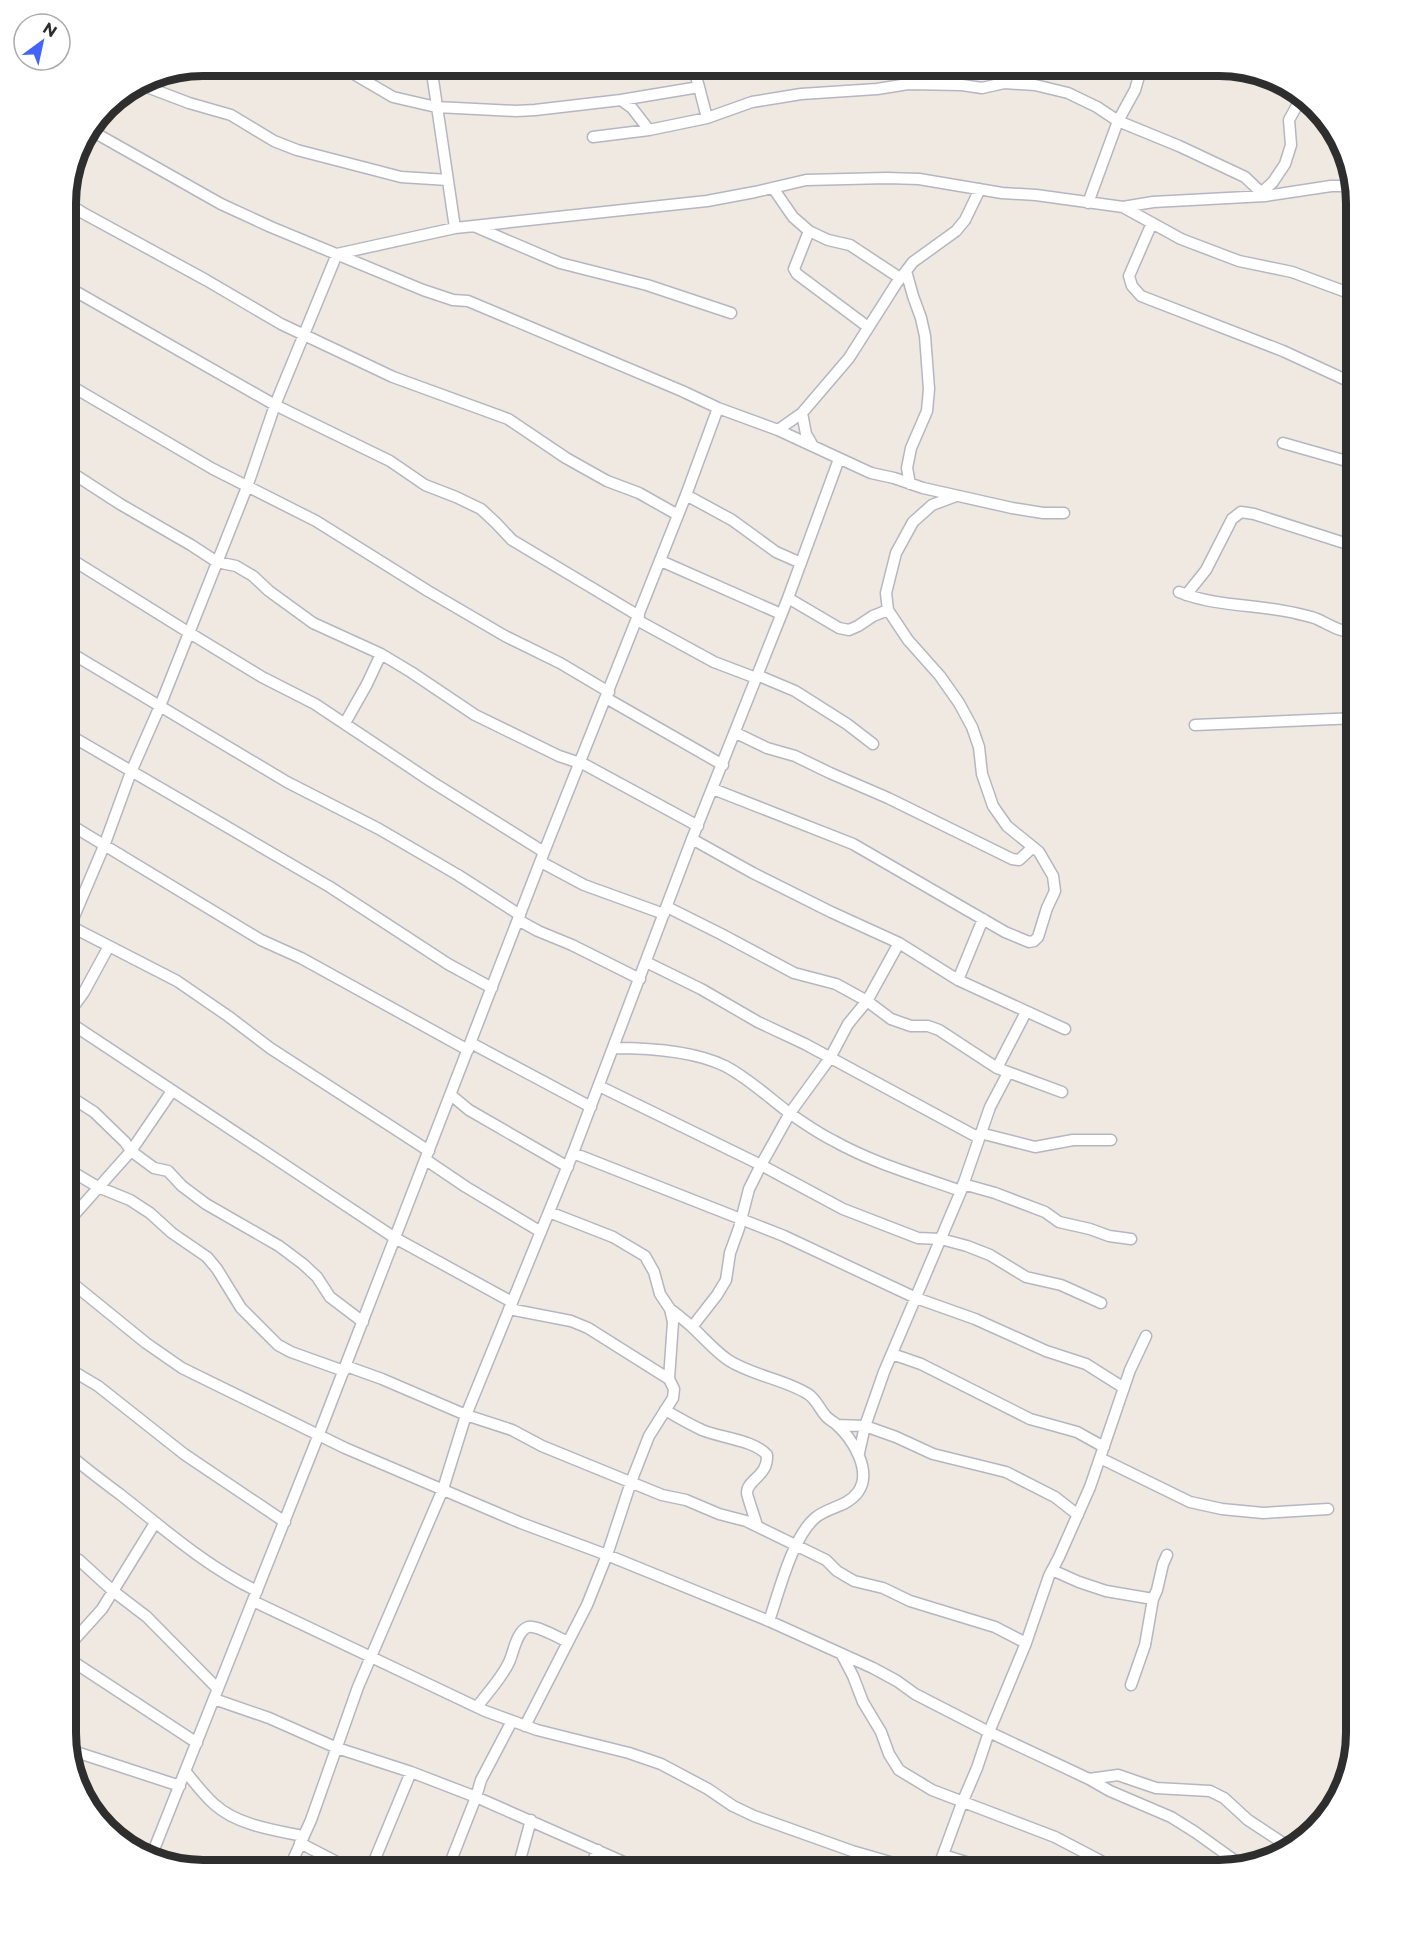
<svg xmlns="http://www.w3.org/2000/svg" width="1423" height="1937" font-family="Montserrat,sans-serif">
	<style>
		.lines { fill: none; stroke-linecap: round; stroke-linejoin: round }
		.minor-casing { stroke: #b4b7c1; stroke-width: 13 }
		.minor { stroke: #fff; stroke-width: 10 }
		.rim { fill: none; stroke: #2e2e2e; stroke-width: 8 }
	</style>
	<rect width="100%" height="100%" fill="#efe9e1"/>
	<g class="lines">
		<g class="minor-casing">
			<path id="minor" d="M340 66 393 97 436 107 516 111 535 110 621 100 699 87 707 118
				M431 66 455 228
				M693 66 699 87
				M139 84 189 103 231 115 274 141 297 150 401 177 448 180
				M621 100 632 108 649 130
				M90 130 221 204 271 227 423 290 453 300 468 301 682 391 718 408 778 430 871 473 894 478 923 488 1012 508 1043 513H1064
				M593 137 649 130 707 118 752 102 801 94 877 89 908 84 962 85 982 88 1004 83 1035 85 1068 93 1097 107 1118 121 1179 146 1245 177 1265 196
				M773 188 793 217 809 231 828 240 850 245 900 278
				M1261 193 1273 182 1285 164 1291 145 1289 120 1301 98
				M66 202 83 213 206 280 281 324 393 377 508 419 566 458 607 481 639 493 678 515
				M1088 203 1118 121 1135 90 1142 66
				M1123 207 1181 239 1239 261 1292 272 1357 296
				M1152 223 1129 276 1132 286 1141 296 1283 351 1357 385
				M476 227 560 263 647 285 731 313
				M809 231 794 269 797 274 868 327
				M337 254 275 405 247 487 160 706 131 772 104 846 70 926 177 981 228 1016 270 1048 429 1151
				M337 254 455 228 707 201 755 192 806 180 887 178 919 179 1002 193 1036 195 1123 207 1153 202 1265 196 1331 186H1352
				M906 271 913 296 921 318 925 336 929 389 927 411 911 448 907 468 910 484
				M66 286 275 405 390 461 425 485 456 497 481 509 496 523 512 540 639 616
				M66 383 213 469 316 521 428 591 505 636 560 663 609 692
				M802 413 806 434 813 446
				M778 430 802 413 849 358 896 284 913 262 956 231 965 220 980 189
				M1283 443 1357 464
				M66 469 120 504 191 545 217 562 236 566 253 576 269 591 313 623 381 654 411 672 475 715 559 756 580 763
				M686 495 732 520 776 552 801 563
				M66 556 188 632 262 677 315 704 432 782 544 852
				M661 561 781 614
				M1179 592C1216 607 1256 604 1295 613 1302 615 1310 616 1317 619 1332 626 1340 632 1357 633
				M1186 595 1206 570 1232 519 1241 512 1254 514 1357 547
				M788 598 839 628 849 630 858 626 873 616 888 610
				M637 620 714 662 756 678
				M66 650 287 782 379 829 458 875 520 915
				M757 675 795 691 847 724 873 744
				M606 698 723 765
				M345 723 367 684 381 654
				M1195 725 1357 718
				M66 733 330 887 448 964 492 988
				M736 733 767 748 795 756 830 773 888 798 1012 859 1019 860 1033 847
				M580 762 698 826
				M713 789 853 844 1005 932 1029 942 1034 941 1038 937 1047 908 1055 891 1053 876 1039 852 1007 826 993 806 982 774 979 747 972 727 959 703 940 676 908 640 888 610 886 593 896 553 913 522 932 505 956 496
				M66 822 261 940 301 958 468 1050
				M692 839 753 873 831 912 899 943 958 980 1065 1029
				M541 862 584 885 664 914
				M667 907 721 934 794 973 836 984 867 1001 891 1019 911 1026H928L939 1030 997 1068 1062 1092
				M518 920 538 931 572 945 640 979
				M646 962 701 989 758 1022 805 1044 979 1138
				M958 980 983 919
				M66 1017 84 992 109 946
				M66 1020 395 1238 512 1302
				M471 1043 591 1107
				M614 1048C648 1048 694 1051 725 1066 748 1078 767 1096 788 1112 802 1122 818 1133 834 1141 873 1163 919 1176 961 1191
				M997 1068 1026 1012
				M599 1086 761 1165 843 1209 918 1238 941 1239 967 1246 990 1255 1026 1277 1061 1285 1101 1303
				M66 1094 94 1112 125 1142 131 1151 154 1168 168 1171 182 1186 206 1204 279 1246 303 1264 317 1277 330 1297 363 1322
				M451 1095 469 1110 568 1167
				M980 1133 1035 1147 1073 1140H1111
				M573 1153 784 1236 916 1298 975 1319 1046 1351 1086 1364 1124 1388
				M426 1160 466 1187 541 1232
				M66 1168 98 1187 130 1200 150 1213 172 1233 207 1257 217 1269 241 1308 278 1345 291 1352 344 1371
				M963 1184 995 1193 1045 1212 1059 1222 1090 1229 1109 1236 1131 1239
				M66 1224 131 1151 172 1091
				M66 1278 146 1343 182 1368 345 1448 521 1523 607 1555 769 1621 873 1668 897 1681 915 1694 989 1732 1089 1779 1110 1791 1171 1817 1195 1832 1241 1865
				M509 1309 571 1321 588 1328 669 1379
				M670 1309C677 1314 684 1320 691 1326 704 1338 714 1350 728 1360 753 1376 784 1379 808 1394 816 1399 819 1408 825 1415 828 1419 832 1421 836 1424 852 1438 873 1471 858 1492 847 1507 828 1507 815 1518 792 1538 779 1592 769 1621
				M692 1327 717 1295 726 1280 730 1253 739 1228 749 1189 761 1165 790 1113 830 1058 848 1024 867 1001 899 943
				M892 1354 921 1364 1030 1419 1077 1432 1104 1447
				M346 1366 382 1379 466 1415 512 1430 542 1446 662 1495 686 1500 719 1514 746 1521 826 1560 837 1571 854 1581 883 1588 910 1601 995 1627 1026 1643
				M66 1367 98 1386 184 1454 285 1522
				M665 1410C677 1417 689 1424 702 1430 721 1438 754 1440 767 1455 768 1477 747 1479 747 1493 747 1496 756 1521 757 1526
				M837 1425 865 1426 896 1437 933 1454 1006 1472 1055 1497 1078 1515
				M66 1452C84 1467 102 1481 121 1495 164 1529 207 1567 257 1591
				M859 1453 865 1426 884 1372 961 1191 990 1107 1008 1073
				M1100 1458 1190 1502 1222 1509 1263 1513 1328 1509
				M66 1554 79 1560 113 1591 147 1617 218 1689
				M1052 1570 1079 1582 1106 1591 1153 1599
				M253 1601 485 1711 537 1730 629 1753 661 1764 708 1789 733 1806 754 1816 852 1851 921 1871
				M66 1649 102 1609 155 1523
				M842 1655 853 1676 863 1702 881 1732 889 1754 899 1770 932 1790 1055 1837 1120 1871
				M66 1657 197 1743
				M1131 1685 1145 1645 1153 1599 1157 1590 1163 1564 1167 1555
				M214 1699 269 1718 337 1748 411 1772 476 1797 644 1871
				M477 1707C488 1692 503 1677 510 1660 514 1650 517 1631 528 1627 537 1625 559 1638 568 1642
				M525 1726 587 1605 607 1555 631 1482 649 1436 673 1398 674 1389 669 1379 673 1322 670 1309 660 1294 654 1272 645 1256 613 1237 549 1212
				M70 1750 180 1786
				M185 1771C194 1782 203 1794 214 1804 237 1825 273 1830 303 1836
				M1089 1779 1118 1775 1156 1788 1210 1791 1224 1798 1248 1820 1292 1849
				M300 1843 354 1871
				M126 1844 147 1856
				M943 1855 966 1862 984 1871
				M151 1857 319 1434 544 852 686 495 718 408
				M288 1871 311 1820 358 1687 443 1489 466 1415 573 1153 692 839 788 598 839 459
				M370 1871 411 1772
				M447 1871 476 1797 481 1780 512 1721
				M517 1871 531 1820
				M588 1871 598 1850
				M937 1871 962 1803 977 1768 989 1732 1026 1643 1049 1576 1059 1557 1090 1487 1130 1370 1146 1336"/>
		</g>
		<use href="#minor" class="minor"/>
	</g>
	<path d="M0 0H1423V1937H0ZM203 76H1219A127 127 0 0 1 1346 203V1733A127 127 0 0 1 1219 1860H203A127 127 0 0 1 76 1733V203A127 127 0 0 1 203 76Z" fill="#fff" fill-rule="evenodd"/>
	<path class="rim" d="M203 76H1219A127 127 0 0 1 1346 203V1733A127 127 0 0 1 1219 1860H203A127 127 0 0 1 76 1733V203A127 127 0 0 1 203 76Z"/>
	<g transform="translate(42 42) rotate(33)"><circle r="28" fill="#ffffff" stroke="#ababab" stroke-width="1.5"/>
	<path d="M0-4.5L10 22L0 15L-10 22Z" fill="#4264fb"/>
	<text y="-9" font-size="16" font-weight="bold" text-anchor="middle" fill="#2e2e2e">N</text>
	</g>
</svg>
